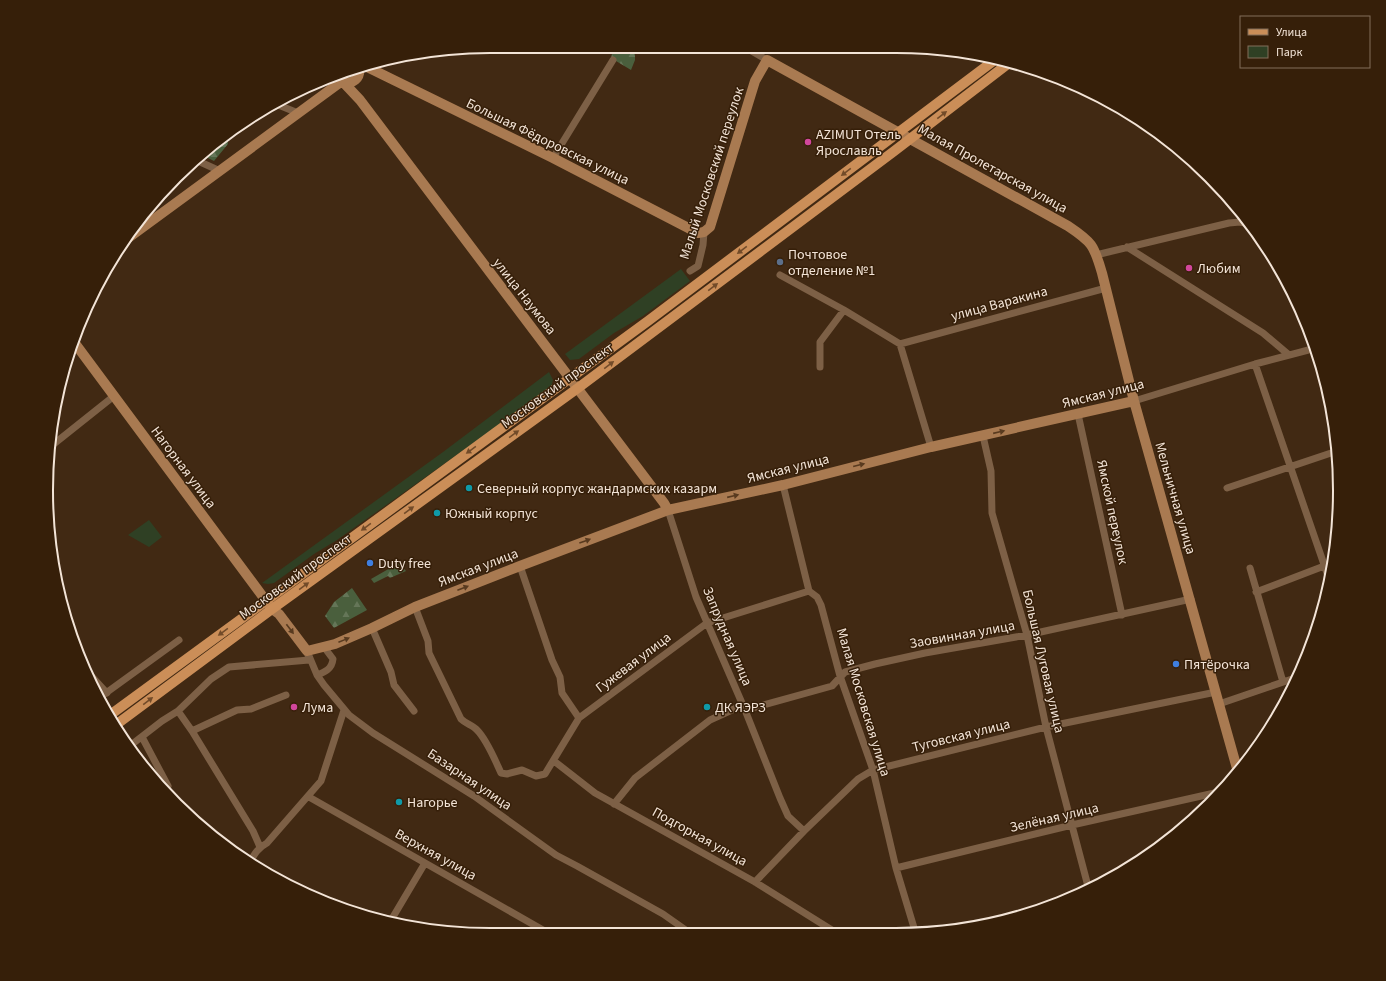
<svg xmlns="http://www.w3.org/2000/svg" width="1386" height="981" font-family="'Source Sans 3',sans-serif">
	<style>
		.grass { fill: url(#grass-tufts) }
		.forest { fill: url(#forest-firs) }
		.park { fill: #2f4024 }
		.lines { fill: none; stroke-linecap: round; stroke-linejoin: round }
		.street { stroke: #7d6046; stroke-width: 7 }
		.secondary { stroke: #a97a51; stroke-width: 10 }
		.primary { stroke: #cb8e58; stroke-width: 10 }
		.oneway { fill: #724b29 }
		.oneway2 { fill: #583a1f }
		.hotel-dot { fill: #d1479c; stroke: #361f09; stroke-width: 1.5 }
		.service-dot { fill: #5c6f8a; stroke: #361f09; stroke-width: 1.5 }
		.culture-dot { fill: #0f9aa8; stroke: #361f09; stroke-width: 1.5 }
		.shop-dot { fill: #3f7fe0; stroke: #361f09; stroke-width: 1.5 }
		.labels { text-anchor: middle; stroke-width: 3; stroke-linejoin: round; paint-order: stroke }
		.poi-label { font-size: 14px; fill: #f3e4d7; stroke: #361f09; text-anchor: start }
		.street-label { font-size: 14px; fill: #f3e4d7; stroke: #361f09 }
		.rim { fill: none; stroke: #f3e4d7; stroke-width: 2 }
	</style>
	<defs>
		<pattern id="grass-tufts" width="24" height="20" patternUnits="userSpaceOnUse"><rect width="24" height="20" fill="#2f4024"/><path d="M3 7l-1-3M5 7V3M7 7l1-3M15 17l-1-3M17 17v-4M19 17l1-3" fill="none" stroke="#4e5b43"/></pattern>
		<pattern id="forest-firs" width="22" height="20" patternUnits="userSpaceOnUse"><rect width="22" height="20" fill="#4a5f3d"/><path d="M5 1l3.5 6h-7zM16 11l3.5 6h-7z" fill="#657658"/></pattern>
	</defs>
	<rect width="100%" height="100%" fill="#412913"/>
	<path class="grass" d="M355 68V75L345 80 339 74Z"/>
	<path class="forest" d="M614 46H635V60L631 70 611 58Z
		M228 134V144L214 161 204 156Z
		M399 563 406 571 390 578 388 576 374 583 371 579Z
		M352 588 367 610 334 628 325 616 334 602Z"/>
	<path class="park" d="M681 269 690 281 643 316 614 333 579 359 570 360 565 354Z
		M549 372 553 380 551 388 337 540 314 554 274 583 268 584 262 583 443 452Z
		M149 520 162 537 149 547 128 535Z"/>
	<g class="lines">
		<path class="street" d="M743 46 767 60
			M276 104 298 113
			M553 158 613 60
			M198 161 220 171
			M1127 247 1263 333 1289 355
			M1096 255 1229 223 1240 222 1249 224
			M690 271 698 266 703 245 704 232
			M780 275 844 310 900 344 931 447
			M900 344 1106 288
			M1255 364 1329 579
			M820 367V342L844 310
			M1134 401 1255 364 1316 348
			M1078 414 1122 615
			M983 436 991 471 992 513 1027 635 1046 727 1089 890
			M50 447 114 396
			M783 485 809 591 817 597 821 605 840 676 873 770 896 868 915 931
			M1227 488 1337 451
			M668 510 696 597 745 710 780 798 788 816 804 831
			M520 566 552 660 560 677 562 693 579 718
			M1250 568 1283 682
			M1256 592 1332 563
			M415 607 428 641 429 653 461 719C466 724 473 725 477 730 487 740 495 760 501 773L507 774 522 770 536 776 545 774 579 718 707 623 809 591
			M372 628 391 672 394 685 414 711
			M307 651 317 675 324 685 349 715 373 733 474 796 556 855 577 866 663 914 690 933
			M85 669 107 693
			M317 675C325 672 332 669 333 659L324 647
			M99 698 179 640
			M1219 704 1298 677
			M745 710 832 686 845 672 875 664 925 653 1027 635 1191 599
			M178 711 192 731 253 831 260 847
			M192 731 237 710 251 709 286 695
			M142 737 168 786
			M131 745 162 721 178 711 211 679 229 667 309 660 308 655
			M554 761 595 793 755 882 835 932
			M309 797 550 934
			M614 804 635 778 710 720 743 705
			M250 862C255 853 258 848 267 843L321 781 344 710
			M896 868 1072 825 1219 792
			M755 882 804 831 858 779 873 770 1046 727 1216 692
			M390 922 425 863"/>
		<path class="secondary" d="M363 65 553 158 698 233 704 232 710 227 755 81 767 60 1068 226C1092 242 1094 245 1102 273L1134 401 1238 772
			M335 75 342 82C353 85 361 78 359 67
			M344 83 360 100 664 503 668 510
			M120 244 338 84 342 82
			M74 342 272 609 279 614 307 651 335 644 372 628 415 607 520 566 668 510 783 485 931 447 1134 401"/>
		<path class="primary" d="M110 715 648 321 996 59
			M117 724 272 609 578 388 893 152 1009 63"/>
	</g>
	<defs><path id="oneway-solid" d="M-6-.8H1V-3.2L6.5 0L1 3.2V.8H-6Z"/></defs>
	<g class="oneway">
		<use href="#oneway-solid" transform="translate(942 115) rotate(-38)"/>
		<use href="#oneway-solid" transform="translate(846 172) rotate(143)"/>
		<use href="#oneway-solid" transform="translate(742 250) rotate(143)"/>
		<use href="#oneway-solid" transform="translate(713 287) rotate(-37)"/>
		<use href="#oneway-solid" transform="translate(609 365) rotate(-37)"/>
		<use href="#oneway-solid" transform="translate(514 434) rotate(-36)"/>
		<use href="#oneway-solid" transform="translate(471 450) rotate(144)"/>
		<use href="#oneway-solid" transform="translate(409 510) rotate(-36)"/>
		<use href="#oneway-solid" transform="translate(366 527) rotate(144)"/>
		<use href="#oneway-solid" transform="translate(304 586) rotate(-36)"/>
		<use href="#oneway-solid" transform="translate(223 632) rotate(144)"/>
		<use href="#oneway-solid" transform="translate(148 701) rotate(-37)"/>
	</g>
	<g class="oneway2">
		<use href="#oneway-solid" transform="translate(999 432) rotate(-13)"/>
		<use href="#oneway-solid" transform="translate(859 465) rotate(-14)"/>
		<use href="#oneway-solid" transform="translate(733 496) rotate(-13)"/>
		<use href="#oneway-solid" transform="translate(585 541) rotate(-20)"/>
		<use href="#oneway-solid" transform="translate(463 588) rotate(-21)"/>
		<use href="#oneway-solid" transform="translate(290 629) rotate(53)"/>
		<use href="#oneway-solid" transform="translate(344 640) rotate(-22)"/>
	</g>
	<g class="hotel-dot">
		<circle cx="808" cy="142" r="4"/>
		<circle cx="1189" cy="268" r="4"/>
		<circle cx="294" cy="707" r="4"/>
	</g>
	<circle class="service-dot" cx="780" cy="262" r="4"/>
	<g class="culture-dot">
		<circle cx="469" cy="488" r="4"/>
		<circle cx="437" cy="513" r="4"/>
		<circle cx="707" cy="707" r="4"/>
		<circle cx="399" cy="802" r="4"/>
	</g>
	<g class="shop-dot">
		<circle cx="370" cy="563" r="4"/>
		<circle cx="1176" cy="664" r="4"/>
	</g>
	<g class="labels">
		<g class="poi-label">
			<text x="816" y="139">AZIMUT Отель<tspan x="816" dy="16">Ярославль</tspan></text>
			<text x="788" y="259">Почтовое<tspan x="788" dy="16">отделение №1</tspan></text>
			<text x="1197" y="273">Любим</text>
			<text x="477" y="493">Северный корпус жандармских казарм</text>
			<text x="445" y="518">Южный корпус</text>
			<text x="378" y="568">Duty free</text>
			<text x="1184" y="669">Пятёрочка</text>
			<text x="302" y="712">Лума</text>
			<text x="715" y="712">ДК ЯЭРЗ</text>
			<text x="407" y="807">Нагорье</text>
		</g>
		<g class="street-label">
			<text transform="translate(548 141) rotate(26)" y="5">Большая Фёдоровская улица</text>
			<text transform="translate(993 168) rotate(29)" y="5">Малая Пролетарская улица</text>
			<text transform="translate(711 173) rotate(-72)" y="5">Малый Московский переулок</text>
			<text transform="translate(525 296) rotate(52)" y="5">улица Наумова</text>
			<text transform="translate(999 303) rotate(-15)" y="5">улица Варакина</text>
			<text transform="translate(557 385) rotate(-36)" y="5">Московский проспект</text>
			<text transform="translate(1103 393) rotate(-14)" y="5">Ямская улица</text>
			<text transform="translate(184 467) rotate(53)" y="5">Нагорная улица</text>
			<text transform="translate(788 468) rotate(-14)" y="5">Ямская улица</text>
			<text transform="translate(1176 498) rotate(74)" y="5">Мельничная улица</text>
			<text transform="translate(1113 512) rotate(78)" y="5">Ямской переулок</text>
			<text transform="translate(478 567) rotate(-21)" y="5">Ямская улица</text>
			<text transform="translate(295 576) rotate(-36)" y="5">Московский проспект</text>
			<text transform="translate(962 634) rotate(-10)" y="5">Заовинная улица</text>
			<text transform="translate(728 636) rotate(67)" y="5">Запрудная улица</text>
			<text transform="translate(1044 661) rotate(77)" y="5">Большая Луговая улица</text>
			<text transform="translate(633 662) rotate(-37)" y="5">Гужевая улица</text>
			<text transform="translate(864 702) rotate(73)" y="5">Малая Московская улица</text>
			<text transform="translate(961 735) rotate(-14)" y="5">Туговская улица</text>
			<text transform="translate(470 779) rotate(34)" y="5">Базарная улица</text>
			<text transform="translate(1054 817) rotate(-13)" y="5">Зелёная улица</text>
			<text transform="translate(700 836) rotate(29)" y="5">Подгорная улица</text>
			<text transform="translate(436 854) rotate(29)" y="5">Верхняя улица</text>
		</g>
	</g>
	<path d="M0 0H1386V981H0ZM490 53H896A437 437 0 0 1 1333 490V491A437 437 0 0 1 896 928H490A437 437 0 0 1 53 491V490A437 437 0 0 1 490 53Z" fill="#361f09" fill-rule="evenodd"/>
	<path class="rim" d="M490 53H896A437 437 0 0 1 1333 490V491A437 437 0 0 1 896 928H490A437 437 0 0 1 53 491V490A437 437 0 0 1 490 53Z"/>
	<rect x="1240" y="16" width="130" height="52" fill="#361f09" stroke="#826e5b"/>
	<rect x="1248" y="29" width="20" height="6" fill="#cb8e58" stroke="#826e5b"/>
	<text x="1276" y="36" font-size="12" fill="#f3e4d7">Улица</text>
	<rect x="1248" y="46" width="20" height="12" fill="#2f4024" stroke="#826e5b"/>
	<text x="1276" y="56" font-size="12" fill="#f3e4d7">Парк</text>
</svg>
